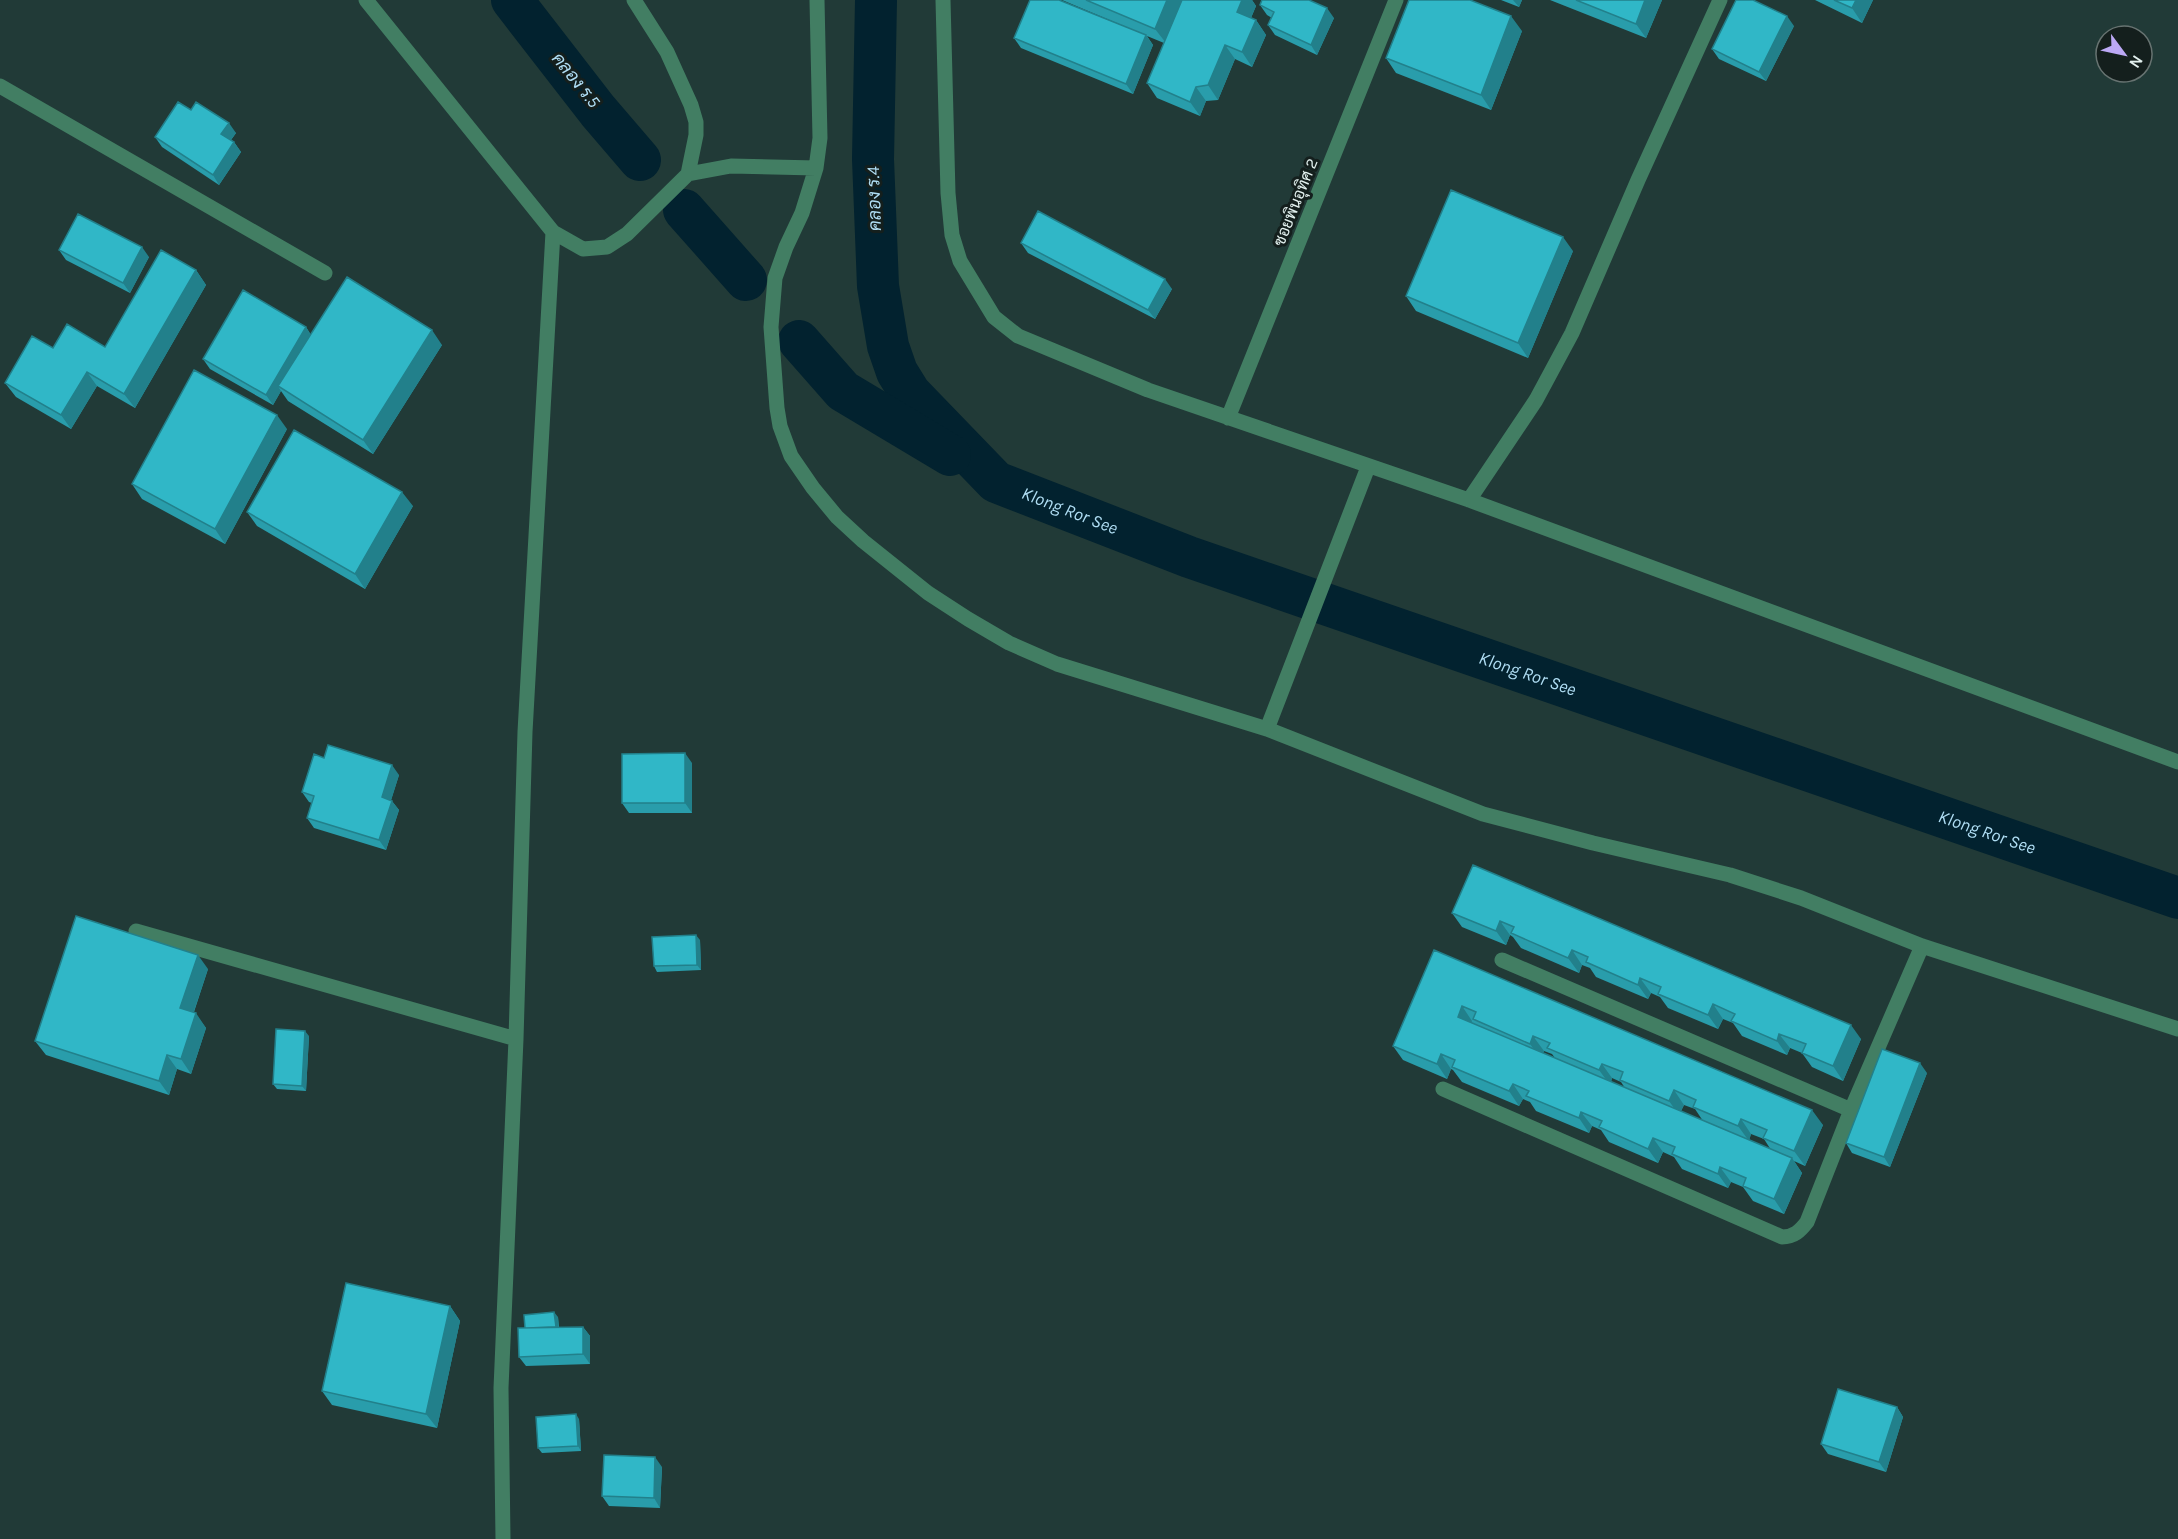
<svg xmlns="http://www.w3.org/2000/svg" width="2178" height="1539" font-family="Karla,Sarabun,sans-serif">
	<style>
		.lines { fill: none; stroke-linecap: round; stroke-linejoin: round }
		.canal { stroke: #02222f; stroke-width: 42 }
		.street { stroke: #427e63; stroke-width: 15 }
		.wall { fill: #299dab; fill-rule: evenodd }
		.shaded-wall { fill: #22808b }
		.building { fill: #30b7c7; stroke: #22808b; stroke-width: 1.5 }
		.labels { text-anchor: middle; stroke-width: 6; stroke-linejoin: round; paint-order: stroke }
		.street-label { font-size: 16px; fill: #e3f1ef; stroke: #141f1d }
		.water-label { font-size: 18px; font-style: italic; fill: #afddf3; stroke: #141f1d }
	</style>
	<rect width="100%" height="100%" fill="#213a37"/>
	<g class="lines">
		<g class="canal">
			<path d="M512 0 598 111 640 160"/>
			<path id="s1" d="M876 0 873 159 878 286 888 346 897 372 910 393 996 482 1189 557 2178 898"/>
			<path d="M684 210 746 280"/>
			<path d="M799 341 843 391 950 455"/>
		</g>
		<path class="street" d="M366 0 553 232 525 732 516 1039 501 1388 503 1539
			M634 0 667 52 691 105 696 122V135L688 174
			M817 0 820 138 816 168 802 213 786 247 775 278 771 327 777 408 780 426 791 456 813 488 837 517 863 541 928 593 968 619 1009 643 1057 664 1267 729
			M943 0 948 193 952 235 960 261 994 317 1018 336 1148 390 1469 500 2178 762
			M0 86 325 273
			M553 232 583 249 607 247 627 234 688 174 731 166 816 168
			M1228 418 1396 0
			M1368 467 1267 729 1483 814 1593 843 1730 875 1801 898 1922 946 2178 1029
			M1469 500 1536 400 1572 333 1638 180 1720 0
			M136 931 516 1039
			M1502 960 1851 1110
			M1443 1089 1782 1237C1794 1237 1800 1231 1807 1222L1851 1110 1922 946"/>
	</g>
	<path class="wall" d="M1062 0H1252L1256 6 1251 18 1256 20 1266 35 1252 67 1235 59 1218 100 1206 101 1200 116 1157 98 1147 83 1164 43 1147 36 1153 45 1133 94 1021 48 1014 38 1126 27Z
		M1501 0H1522L1519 7Z
		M1550 0H1662L1646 38Z
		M1815 0H1873L1862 23Z
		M1260 5 1334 18 1317 55 1275 35 1268 25 1272 18 1267 15Z
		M1794 26 1766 81 1719 59 1712 49Z
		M1522 31 1491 110 1396 73 1386 58Z
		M191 110 236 133 231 140 234 142 241 152 219 185 162 147 155 137Z
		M1021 243 1172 289 1155 319 1028 253Z
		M59 250 149 257 130 293 66 260Z
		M1573 251 1528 358 1416 311 1406 296Z
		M196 270 206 285 135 408 97 386 71 429 16 397 5 383 105 347Z
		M306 327 311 335 442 345 373 454 288 401 281 391 273 405 210 369 203 359Z
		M287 429 225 544 142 499 132 484Z
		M413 506 365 589 257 526 247 512Z
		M324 758 399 775 391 800 399 810 386 850 314 828 307 818 312 803 309 802 302 792Z
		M692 763V813H629L622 803Z
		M1473 865 1861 1039 1843 1081 1812 1067 1802 1053 1790 1048 1787 1055 1742 1036 1733 1023 1723 1019 1718 1029 1668 1008 1660 997 1651 993 1648 999 1596 977 1590 968 1582 965 1579 973 1521 948 1513 937 1510 935 1506 945 1462 927 1452 913Z
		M700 940 701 970 657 972 654 966Z
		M1434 950 1823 1125 1805 1166 1794 1161 1802 1173 1784 1214 1753 1201 1743 1187 1731 1182 1728 1188 1682 1169 1674 1157 1663 1152 1658 1163 1609 1142 1601 1130 1592 1126 1589 1133 1536 1111 1530 1102 1523 1099 1519 1106 1462 1082 1453 1070 1451 1069 1447 1079 1403 1060 1393 1046ZM1544 1051 1552 1054 1555 1058 1543 1053ZM1612 1078 1621 1082 1625 1088 1611 1082ZM1684 1105 1695 1109 1703 1121 1681 1111ZM1751 1134 1764 1139 1771 1150 1749 1140Z
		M208 969 194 1012 206 1028 191 1074 177 1069 169 1095 46 1055 35 1041Z
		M309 1036 306 1091 277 1089 273 1084Z
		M1927 1073 1890 1167 1852 1153 1846 1143Z
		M450 1306 460 1321 437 1428 332 1405 322 1391Z
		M558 1317 559 1327H583L590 1336V1364L526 1366 519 1357 525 1328Z
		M1897 1407 1903 1417 1886 1472 1828 1454 1821 1444Z
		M579 1419 581 1451 542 1453 538 1448Z
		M662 1467 660 1508 609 1506 602 1496Z"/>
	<path class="shaded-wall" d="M1167 0H1184L1166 43 1155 29Z
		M1242 0H1252L1256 6 1247 27 1237 12Z
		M1513 0H1522L1519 7Z
		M1645 0H1662L1646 38 1636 24Z
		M1856 0H1873L1862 23 1852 8Z
		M1327 8 1334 18 1317 55 1311 45Z
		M1511 16 1522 31 1491 110 1481 95Z
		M1787 16 1794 26 1766 81 1759 72Z
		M1256 20 1266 35 1252 67 1242 52Z
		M1146 35 1153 45 1133 94 1126 84Z
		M1225 45 1235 59 1218 100 1208 85Z
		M1196 87 1206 101 1200 116 1190 102Z
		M229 123 236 133 228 144 221 134Z
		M234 142 241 152 219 185 213 175Z
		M1563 237 1573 251 1528 358 1518 343Z
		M142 247 149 257 130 293 123 283Z
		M196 270 206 285 135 408 124 394Z
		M1165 279 1172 289 1155 319 1148 310Z
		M306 327 312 337 278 386 281 391 273 405 266 395Z
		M432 330 442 345 373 454 363 440Z
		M87 372 97 386 71 429 61 415Z
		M277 415 287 429 225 544 215 529Z
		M402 492 413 506 365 589 355 574Z
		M685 753 692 763V813L685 803Z
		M392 765 399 775 389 807 382 797Z
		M392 801 399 810 386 850 379 840Z
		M1500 921 1510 935 1506 945 1496 931Z
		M696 935 700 940 701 970 697 965Z
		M1572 950 1582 965 1579 973 1568 958Z
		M198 955 208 969 190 1023 180 1008Z
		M1640 978 1651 993 1648 999 1638 985Z
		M1713 1004 1723 1019 1718 1029 1708 1015Z
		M1462 1006 1472 1021 1468 1032 1458 1017Z
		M196 1013 206 1028 191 1074 181 1059Z
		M1851 1025 1861 1039 1843 1081 1833 1066Z
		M305 1031 309 1036 306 1091 302 1086Z
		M1779 1034 1790 1048 1787 1055 1777 1041Z
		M1533 1036 1544 1051 1540 1058 1530 1044Z
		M1441 1054 1451 1069 1447 1079 1437 1064Z
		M167 1055 177 1069 169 1095 159 1081Z
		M1920 1063 1927 1073 1890 1167 1884 1157Z
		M1602 1064 1612 1078 1610 1085 1599 1070Z
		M1513 1084 1523 1099 1519 1106 1509 1091Z
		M1674 1090 1684 1105 1679 1115 1669 1101Z
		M1812 1110 1823 1125 1805 1166 1794 1151Z
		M1581 1112 1592 1126 1589 1133 1579 1118Z
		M1741 1119 1751 1134 1749 1141 1738 1126Z
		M1653 1138 1663 1152 1658 1163 1648 1149Z
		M1792 1158 1802 1173 1784 1214 1774 1199Z
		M1720 1167 1731 1182 1728 1188 1718 1174Z
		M450 1306 460 1321 437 1428 426 1414Z
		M554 1312 558 1317 559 1333 556 1328Z
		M583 1327 590 1336V1364L583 1354Z
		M1897 1407 1903 1417 1886 1472 1879 1462Z
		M576 1414 579 1419 581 1451 578 1446Z
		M655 1457 662 1467 660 1508 654 1498Z"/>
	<path class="building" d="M1030 0H1059L1146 35 1126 84 1014 38Z
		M1086 0H1167L1155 29Z
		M1182 0H1242L1237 12 1256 20 1242 52 1225 45 1208 85 1196 87 1190 102 1147 83Z
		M1262 0H1309L1327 8 1311 45 1268 25 1274 12 1260 5Z
		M1409 0H1470L1511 16 1481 95 1386 58Z
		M1576 0H1645L1636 24Z
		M1736 0H1753L1787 16 1759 72 1712 49Z
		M1834 0H1856L1852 8Z
		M178 102 191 110 196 102 229 123 221 134 234 142 213 175 155 137Z
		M1451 190 1563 237 1518 343 1406 296Z
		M1038 211 1165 279 1148 310 1021 243Z
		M78 214 142 247 123 283 59 250Z
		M161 250 196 270 124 394 87 372 61 415 5 383 32 336 53 348 67 324 105 347Z
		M347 277 432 330 363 440 278 386Z
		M243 290 306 327 266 395 203 359Z
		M194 370 277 415 215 529 132 484Z
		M294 430 402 492 355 574 247 512Z
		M328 745 392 765 382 797 392 801 379 840 307 818 314 796 302 792 314 754 324 758Z
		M685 753V803H622V754Z
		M1473 865 1851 1025 1833 1066 1802 1053 1806 1044 1779 1034 1777 1041 1731 1021 1735 1014 1713 1004 1708 1015 1658 994 1661 987 1640 978 1638 985 1586 962 1588 957 1572 950 1568 958 1511 933 1514 927 1500 921 1496 931 1452 913Z
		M76 916 198 955 180 1008 196 1013 181 1059 167 1055 159 1081 35 1041Z
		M696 935 697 965 654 966 652 937Z
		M1434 950 1812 1110 1794 1151 1763 1138 1767 1130 1741 1119 1738 1126 1693 1107 1696 1100 1674 1090 1669 1101 1620 1080 1623 1072 1602 1064 1599 1070 1547 1048 1550 1043 1533 1036 1530 1044 1473 1019 1476 1012 1462 1006 1458 1017 1792 1158 1774 1199 1743 1186 1746 1178 1720 1167 1718 1174 1672 1154 1675 1147 1653 1138 1648 1149 1599 1127 1602 1121 1581 1112 1579 1118 1526 1096 1529 1091 1513 1084 1509 1091 1452 1067 1455 1060 1441 1054 1437 1064 1393 1046Z
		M276 1029 305 1031 302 1086 273 1084Z
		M1882 1049 1920 1063 1884 1157 1846 1143Z
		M346 1283 450 1306 426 1414 322 1391Z
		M554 1312 556 1327 525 1328 524 1315Z
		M583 1327V1354L519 1357 518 1328Z
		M1838 1389 1897 1407 1879 1462 1821 1444Z
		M576 1414 578 1446 538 1448 536 1417Z
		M604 1455 655 1457 654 1498 602 1496Z"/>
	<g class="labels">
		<g class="street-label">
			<text transform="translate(1295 202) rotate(-68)" y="6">ซอยพินอุทิศ 2</text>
		</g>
		<g class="water-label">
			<text transform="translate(576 80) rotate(51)" y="6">คลอง ร.5</text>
			<text transform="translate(874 199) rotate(-92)" y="6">คลอง ร.4</text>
			<text dy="6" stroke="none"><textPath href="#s1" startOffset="602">Klong Ror See</textPath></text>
			<text dy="6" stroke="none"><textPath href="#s1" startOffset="1088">Klong Ror See</textPath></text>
			<text dy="6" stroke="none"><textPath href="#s1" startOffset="1574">Klong Ror See</textPath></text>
		</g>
	</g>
	<g transform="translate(2124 54) rotate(123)"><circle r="28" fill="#141f1d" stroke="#677371" stroke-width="1.5"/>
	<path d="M0-4.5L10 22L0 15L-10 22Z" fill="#bca9f5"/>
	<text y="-9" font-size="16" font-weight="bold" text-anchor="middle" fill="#e3f1ef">N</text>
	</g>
</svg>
